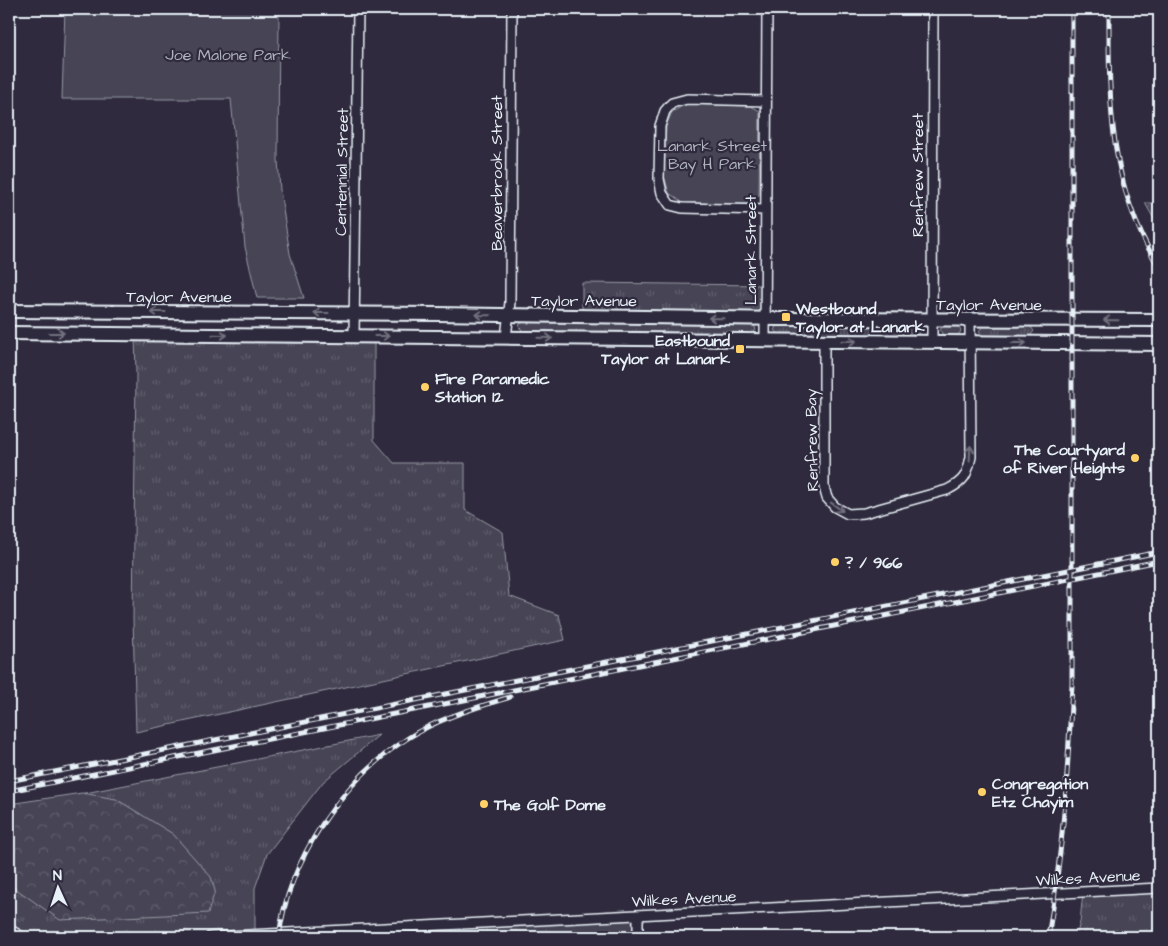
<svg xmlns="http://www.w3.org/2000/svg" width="1168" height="946" font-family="'Architects Daughter',sans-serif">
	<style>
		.grass { fill: url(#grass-tufts); stroke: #979aa6 }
		.forest { fill: url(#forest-crowns); stroke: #979aa6 }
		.park { fill: #464455; stroke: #979aa6 }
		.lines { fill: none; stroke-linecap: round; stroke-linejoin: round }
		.street-casing { stroke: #e8f1f8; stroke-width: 12 }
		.secondary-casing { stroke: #e8f1f8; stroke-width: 16 }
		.street { stroke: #2f2a3d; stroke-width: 9 }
		.secondary { stroke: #2f2a3d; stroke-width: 12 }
		.rail-casing { stroke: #e8f1f8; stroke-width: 5 }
		.rail { stroke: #2f2a3d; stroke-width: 3; stroke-dasharray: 9; stroke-linecap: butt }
		.oneway { stroke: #70707e }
		.poi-dot { fill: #ffd166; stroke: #2f2a3d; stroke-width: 2 }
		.labels { text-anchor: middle; stroke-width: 4.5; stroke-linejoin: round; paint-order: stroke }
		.park-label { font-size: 16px; fill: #afb4bf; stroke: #2f2a3d }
		.street-label { font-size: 16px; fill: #e8f1f8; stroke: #2f2a3d }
		.poi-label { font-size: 16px; font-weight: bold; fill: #e8f1f8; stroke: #2f2a3d; text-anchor: start }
	</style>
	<defs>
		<pattern id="grass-tufts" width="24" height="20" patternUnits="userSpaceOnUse" patternTransform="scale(1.25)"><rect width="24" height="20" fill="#464455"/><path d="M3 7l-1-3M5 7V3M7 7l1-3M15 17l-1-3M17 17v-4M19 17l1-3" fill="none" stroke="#615f6e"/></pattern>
		<pattern id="forest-crowns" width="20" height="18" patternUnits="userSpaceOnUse" patternTransform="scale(1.25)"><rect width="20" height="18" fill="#464455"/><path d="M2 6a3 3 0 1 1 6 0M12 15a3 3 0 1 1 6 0" fill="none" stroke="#615f6e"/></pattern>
	</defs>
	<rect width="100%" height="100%" fill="#2f2a3d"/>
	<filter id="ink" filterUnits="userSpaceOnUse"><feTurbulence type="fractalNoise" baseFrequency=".02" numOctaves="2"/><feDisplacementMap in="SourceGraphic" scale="10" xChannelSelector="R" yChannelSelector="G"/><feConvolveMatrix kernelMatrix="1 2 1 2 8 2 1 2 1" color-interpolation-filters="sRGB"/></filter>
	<g filter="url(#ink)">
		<path class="grass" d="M1145 203H1159V228Z
			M582 283 765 285 764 319 582 317Z
			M524 322 751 324 755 327 756 330 752 334 524 332 519 327 520 324Z
			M777 325H917L921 330 917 335 779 334 774 330Z
			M944 325H957L960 329 961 332 957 335H943L940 330Z
			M983 326H1030L1034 331 1030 336H983L979 331Z
			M135 334 374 336V440L394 463H465V510L503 532 509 596 559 615 565 640 136 732 133 618 136 375Z
			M379 735 323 782 267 854 255 888V935L196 937H23L9 929V808Z
			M1159 888V937H1076L1080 922 1083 892Z
			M638 915V937H432L433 926Z"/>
		<path class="forest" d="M82 793 116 799 173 834 211 877 215 891 208 913 60 920 9 884V804Z"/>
		<path class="park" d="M65 9H279L278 160 280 190 290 254 304 298H257L245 247 231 99H62Z
			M686 104 751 106 760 111 759 195 751 204 683 203 669 193 664 175 666 126 672 112Z"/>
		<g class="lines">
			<g class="street-casing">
				<path id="street" d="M765 210 682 208 670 205 662 193 659 179 660 126 665 111 672 103 687 99 766 101
					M354 336 358 9
					M506 338 510 302 512 9
					M765 341 767 9
					M824 341V487L827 498 835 507 848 514 864 513 947 490C965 481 967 475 971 457L970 320
					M932 342 933 9
					M9 929 22 937
					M210 937 1159 888
					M638 937V915"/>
			</g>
			<g class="secondary-casing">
				<path id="secondary" d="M9 311 437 314 781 319 1159 320
					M9 333 1159 344"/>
			</g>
			<use href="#street" class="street"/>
			<use href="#secondary" class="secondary"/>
			<g class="rail-casing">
				<path id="rail" d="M1109 9C1109 102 1108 184 1159 267
					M9 781 1159 552
					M9 791 1159 561
					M279 937C288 860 342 780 408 738 439 718 475 708 510 697
					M1048 937C1063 853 1068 769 1072 684V9"/>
			</g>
			<use href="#rail" class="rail"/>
		</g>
		<defs><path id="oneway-shaft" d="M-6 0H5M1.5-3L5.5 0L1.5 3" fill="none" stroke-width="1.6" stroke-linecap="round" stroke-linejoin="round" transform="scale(1.25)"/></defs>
		<g class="oneway">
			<use href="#oneway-shaft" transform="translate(158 312) rotate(-180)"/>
			<use href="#oneway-shaft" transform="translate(321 313) rotate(-180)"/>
			<use href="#oneway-shaft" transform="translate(483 315) rotate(-179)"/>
			<use href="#oneway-shaft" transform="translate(716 318) rotate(-179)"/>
			<use href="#oneway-shaft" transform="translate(1111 320) rotate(-179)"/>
			<use href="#oneway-shaft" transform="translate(57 333)"/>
			<use href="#oneway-shaft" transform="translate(220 335) rotate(1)"/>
			<use href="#oneway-shaft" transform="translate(382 336)"/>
			<use href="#oneway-shaft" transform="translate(545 338) rotate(1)"/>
			<use href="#oneway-shaft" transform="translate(849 341) rotate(1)"/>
			<use href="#oneway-shaft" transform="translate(1019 343)"/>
			<use href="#oneway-shaft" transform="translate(970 453) rotate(-87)"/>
			<use href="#oneway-shaft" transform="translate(837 507) rotate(36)"/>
		</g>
	</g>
	<g class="poi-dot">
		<rect x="781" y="312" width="10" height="10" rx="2.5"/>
		<rect x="735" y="344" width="10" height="10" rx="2.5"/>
		<circle cx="425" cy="387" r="5"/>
		<circle cx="1135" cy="458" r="5"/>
		<circle cx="835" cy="562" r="5"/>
		<circle cx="982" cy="792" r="5"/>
		<circle cx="484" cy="804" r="5"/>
	</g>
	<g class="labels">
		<g class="park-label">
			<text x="228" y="60">Joe Malone Park</text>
			<text x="712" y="151">Lanark Street<tspan x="712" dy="18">Bay H Park</tspan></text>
		</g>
		<g class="street-label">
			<text transform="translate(341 172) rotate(-89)" y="6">Centennial Street</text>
			<text transform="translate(496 173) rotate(-90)" y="6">Beaverbrook Street</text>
			<text transform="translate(917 175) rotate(-90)" y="6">Renfrew Street</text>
			<text transform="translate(750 250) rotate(-90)" y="6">Lanark Street</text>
			<text x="179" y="302">Taylor Avenue</text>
			<text x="584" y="306">Taylor Avenue</text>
			<text x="989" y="310">Taylor Avenue</text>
			<text transform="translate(811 440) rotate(-91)" y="6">Renfrew Bay</text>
			<text transform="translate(1088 877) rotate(-3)" y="6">Wilkes Avenue</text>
			<text transform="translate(684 898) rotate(-3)" y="6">Wilkes Avenue</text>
		</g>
		<g class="poi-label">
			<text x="796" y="314">Westbound<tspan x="796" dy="18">Taylor at Lanark</tspan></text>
			<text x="730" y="346" text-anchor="end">Eastbound<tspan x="730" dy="18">Taylor at Lanark</tspan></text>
			<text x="435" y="384">Fire Paramedic<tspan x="435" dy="18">Station 12</tspan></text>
			<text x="1125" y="455" text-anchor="end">The Courtyard<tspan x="1125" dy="18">of River Heights</tspan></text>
			<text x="845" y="568">? / 966</text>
			<text x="992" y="789">Congregation<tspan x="992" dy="18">Etz Chayim</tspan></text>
			<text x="494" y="810">The Golf Dome</text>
		</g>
	</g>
	<rect width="1168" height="946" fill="none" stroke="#2f2a3d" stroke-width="30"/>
	<rect x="15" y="15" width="1138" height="916" fill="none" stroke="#e8f1f8" stroke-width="2" filter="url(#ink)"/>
	<g transform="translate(58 888) rotate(357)" stroke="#2f2a3d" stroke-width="4" paint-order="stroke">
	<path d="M0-4L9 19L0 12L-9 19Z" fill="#e8f1f8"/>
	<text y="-8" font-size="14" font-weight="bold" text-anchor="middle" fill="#e8f1f8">N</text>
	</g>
</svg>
